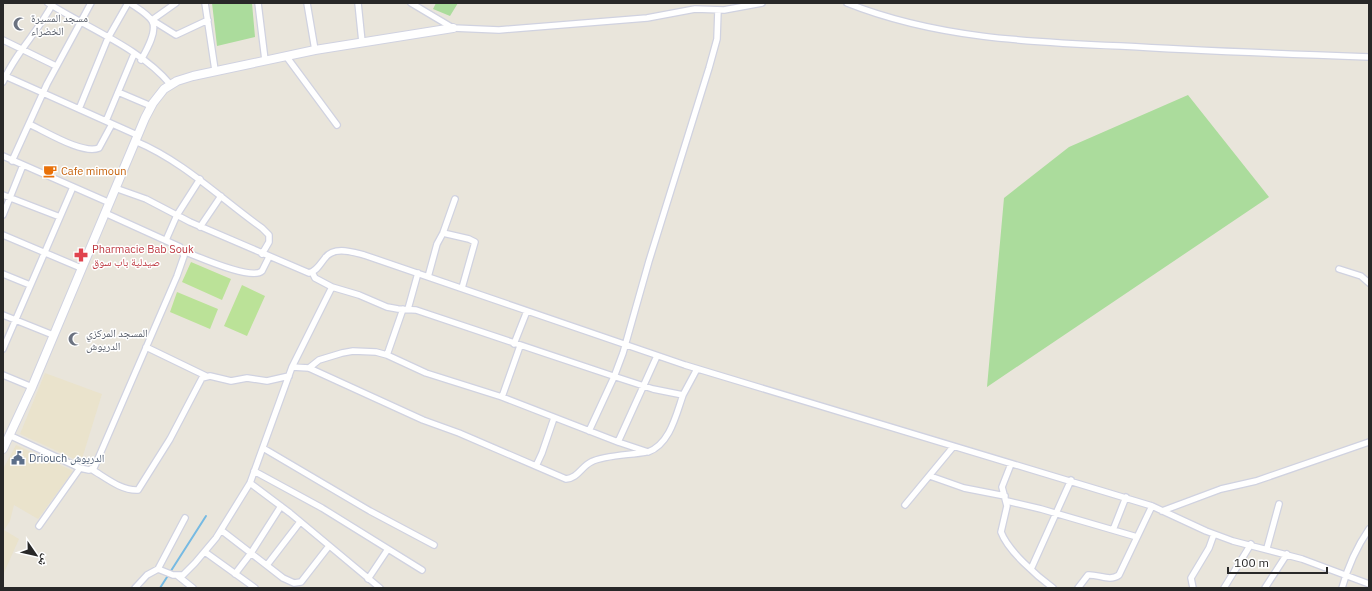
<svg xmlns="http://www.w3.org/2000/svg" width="1372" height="591" font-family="'IBM Plex Sans','Noto Naskh Arabic',sans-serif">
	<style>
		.education { fill: #eae3cc }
		.green { fill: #abdc9c }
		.pitch { fill: #bbe298 }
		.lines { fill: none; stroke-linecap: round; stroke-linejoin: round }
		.stream { stroke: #76bae3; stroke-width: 2 }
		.street-casing { stroke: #d0d2e0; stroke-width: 8 }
		.secondary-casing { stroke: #d0d2e0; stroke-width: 10 }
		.street { stroke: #fff; stroke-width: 5.5 }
		.secondary { stroke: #fff; stroke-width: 8 }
		.labels { text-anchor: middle; stroke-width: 3; stroke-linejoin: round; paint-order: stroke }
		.worship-label { font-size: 11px; fill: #5b616d; stroke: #fff; text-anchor: start }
		.food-label { font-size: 11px; fill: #c56008; stroke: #fff; text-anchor: start }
		.health-label { font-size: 11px; fill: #be3a42; stroke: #fff; text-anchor: start }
		.service-label { font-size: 11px; fill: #4e5e75; stroke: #fff; text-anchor: start }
	</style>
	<rect width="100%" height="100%" fill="#e9e5db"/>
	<path class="education" d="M45 373 102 394 81 462 20 434Z
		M16 445 73 471 38 519 14 505 10 521 4 530 19 539 3 575V469Z"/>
	<path class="green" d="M212 3H252L255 37 217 46Z
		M436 3H458L450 16 433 9Z
		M1188 95 1269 197 987 387 1004 198 1069 147Z"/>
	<path class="pitch" d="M191 262 231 279 222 300 182 282Z
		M242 285 265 296 247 336 224 326Z
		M177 292 218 309 210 329 170 312Z"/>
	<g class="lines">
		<path class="stream" d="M160 588 206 516"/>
		<g class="street-casing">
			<path id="street" d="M48 3C87 28 140 48 170 84
				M130 3C137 8 148 14 152 21 158 31 146 51 141 60
				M176 3 152 20 176 35 208 20
				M205 3 215 70
				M258 3 265 60
				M307 3 315 50
				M358 3 362 42
				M411 3 453 28 499 30 647 18 695 9 724 10 762 3
				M847 3C935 38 1028 42 1121 46 1203 51 1286 54 1369 57
				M3 40 56 66
				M286 56 337 125
				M3 75 137 135
				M3 82C15 53 39 31 53 3
				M118 92 151 106
				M79 109 108 38 128 3
				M106 121 134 54
				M29 124C45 131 83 155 99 148L112 124
				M135 141C183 161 220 198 262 228L269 235V242L262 254
				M3 156 110 203
				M12 161 47 84 91 3
				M115 188 146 199 190 222 309 273C317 271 320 264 325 258 334 246 352 252 364 255L685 365 1152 506 1206 531 1233 541 1302 559 1369 584
				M3 195 60 217
				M3 215 23 165
				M200 227 221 196
				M443 233 469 239 475 242 462 288
				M3 235 81 268
				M166 240 177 215 200 179
				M183 251C197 256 251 281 262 271L269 257
				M1339 269 1361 276 1369 283
				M312 272 315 278 332 287 359 295 387 307 398 309 416 310 610 375 653 389 683 395 697 369
				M3 274 30 285
				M428 277 437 244 443 233 455 199
				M408 309 418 273
				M3 315 53 335
				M514 344 527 311
				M146 347 206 376
				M3 349 73 187
				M387 355 403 309
				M292 367 309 368 423 420 459 433 566 479C578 478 581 467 591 462 604 455 631 455 646 452
				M309 368 319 360 342 353 353 351 376 352 387 355 426 373 502 397 618 442 648 452C670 444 676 415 683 395
				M3 375 32 387
				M502 397 520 346
				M589 431 614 377 623 353 649 261 709 68 717 39 718 10
				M11 436 80 468 89 470 94 468 177 276 184 256 180 247 105 213
				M618 442 657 356
				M263 448 370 511 434 545
				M1011 464 1002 487 1007 506 1001 532C1008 551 1037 576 1053 588
				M536 466 542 453 554 418
				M91 469C105 477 121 491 138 490L170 439 202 378 210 376 231 381 247 378 267 381 289 376
				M254 471 322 508 422 570
				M930 476 964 488 1005 496
				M250 483 290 513 380 588
				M1007 501 1041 509 1137 537
				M905 505 953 447
				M1162 511 1221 489 1256 481 1369 442
				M39 526 80 468
				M221 530 283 578 294 583 301 582 329 546
				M1113 530 1126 497
				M1267 548 1279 504
				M205 552 255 588
				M267 565 300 522
				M158 569 185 518
				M1031 569 1071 480
				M235 574 251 553 281 506
				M178 576 193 588
				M368 579 388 549
				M135 588 147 575 158 569 173 575H183L195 563 216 538 250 483 292 367 332 287
				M1078 588 1088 575C1098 574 1110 582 1119 575L1152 506
				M1193 588 1191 578 1209 548 1214 534
				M1224 588 1251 544
				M1265 588 1287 554
				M1342 588C1348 566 1356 548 1369 529"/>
		</g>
		<g class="secondary-casing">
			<path id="secondary" d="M3 449 32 387 145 118 153 103 164 89 177 81 193 76 315 50 453 28"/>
		</g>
		<use href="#street" class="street"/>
		<use href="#secondary" class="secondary"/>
	</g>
	<defs>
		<g id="mosque-bare" transform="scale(1.08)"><path d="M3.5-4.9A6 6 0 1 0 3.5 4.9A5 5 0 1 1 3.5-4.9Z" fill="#6b7280" stroke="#fff" stroke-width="2.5" paint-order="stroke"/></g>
		<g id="cafe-bare" transform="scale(1.08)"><path d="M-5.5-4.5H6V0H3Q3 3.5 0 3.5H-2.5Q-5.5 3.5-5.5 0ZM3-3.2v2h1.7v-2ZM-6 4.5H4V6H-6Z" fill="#e8710a" stroke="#fff" stroke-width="2.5" paint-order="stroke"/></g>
		<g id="pharmacy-bare" transform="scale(1.08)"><path d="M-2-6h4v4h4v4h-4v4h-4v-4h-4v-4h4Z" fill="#e0444e" stroke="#fff" stroke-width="2.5" paint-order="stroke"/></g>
		<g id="civic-bare" transform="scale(1.08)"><path d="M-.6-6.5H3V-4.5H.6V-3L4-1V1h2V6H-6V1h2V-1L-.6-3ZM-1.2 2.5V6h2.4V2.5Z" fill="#5c6f8a" stroke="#fff" stroke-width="2.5" paint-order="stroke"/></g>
	</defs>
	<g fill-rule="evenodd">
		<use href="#mosque-bare" x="20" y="24"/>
		<use href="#cafe-bare" x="50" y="171"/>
		<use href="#pharmacy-bare" x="81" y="255"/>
		<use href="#mosque-bare" x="75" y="339"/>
		<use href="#civic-bare" x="18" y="458"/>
	</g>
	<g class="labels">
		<g class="worship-label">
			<text x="31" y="22">مسجد المسيرة<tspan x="31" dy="13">الخضراء</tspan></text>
			<text x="86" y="337">المسجد المركزي<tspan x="86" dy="13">الدريوش</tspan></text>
		</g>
		<g class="food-label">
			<text x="61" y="175">Cafe mimoun</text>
		</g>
		<g class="health-label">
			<text x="92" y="253">Pharmacie Bab Souk<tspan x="92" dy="13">صيدلية باب سوق</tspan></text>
		</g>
		<g class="service-label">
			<text x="29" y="462">Driouch الدريوش</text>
		</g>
	</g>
	<rect width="1372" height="591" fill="none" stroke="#282828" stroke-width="8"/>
	<g transform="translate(36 555) rotate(124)" stroke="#ffffff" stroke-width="3" paint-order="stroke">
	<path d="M0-3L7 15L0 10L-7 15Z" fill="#282828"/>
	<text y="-6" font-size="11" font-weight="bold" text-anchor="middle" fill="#282828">ش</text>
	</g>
	<path d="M1228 567v6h99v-6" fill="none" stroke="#282828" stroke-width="2"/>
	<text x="1234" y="567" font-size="12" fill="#282828" stroke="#ffffff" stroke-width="3" paint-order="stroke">100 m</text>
</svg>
